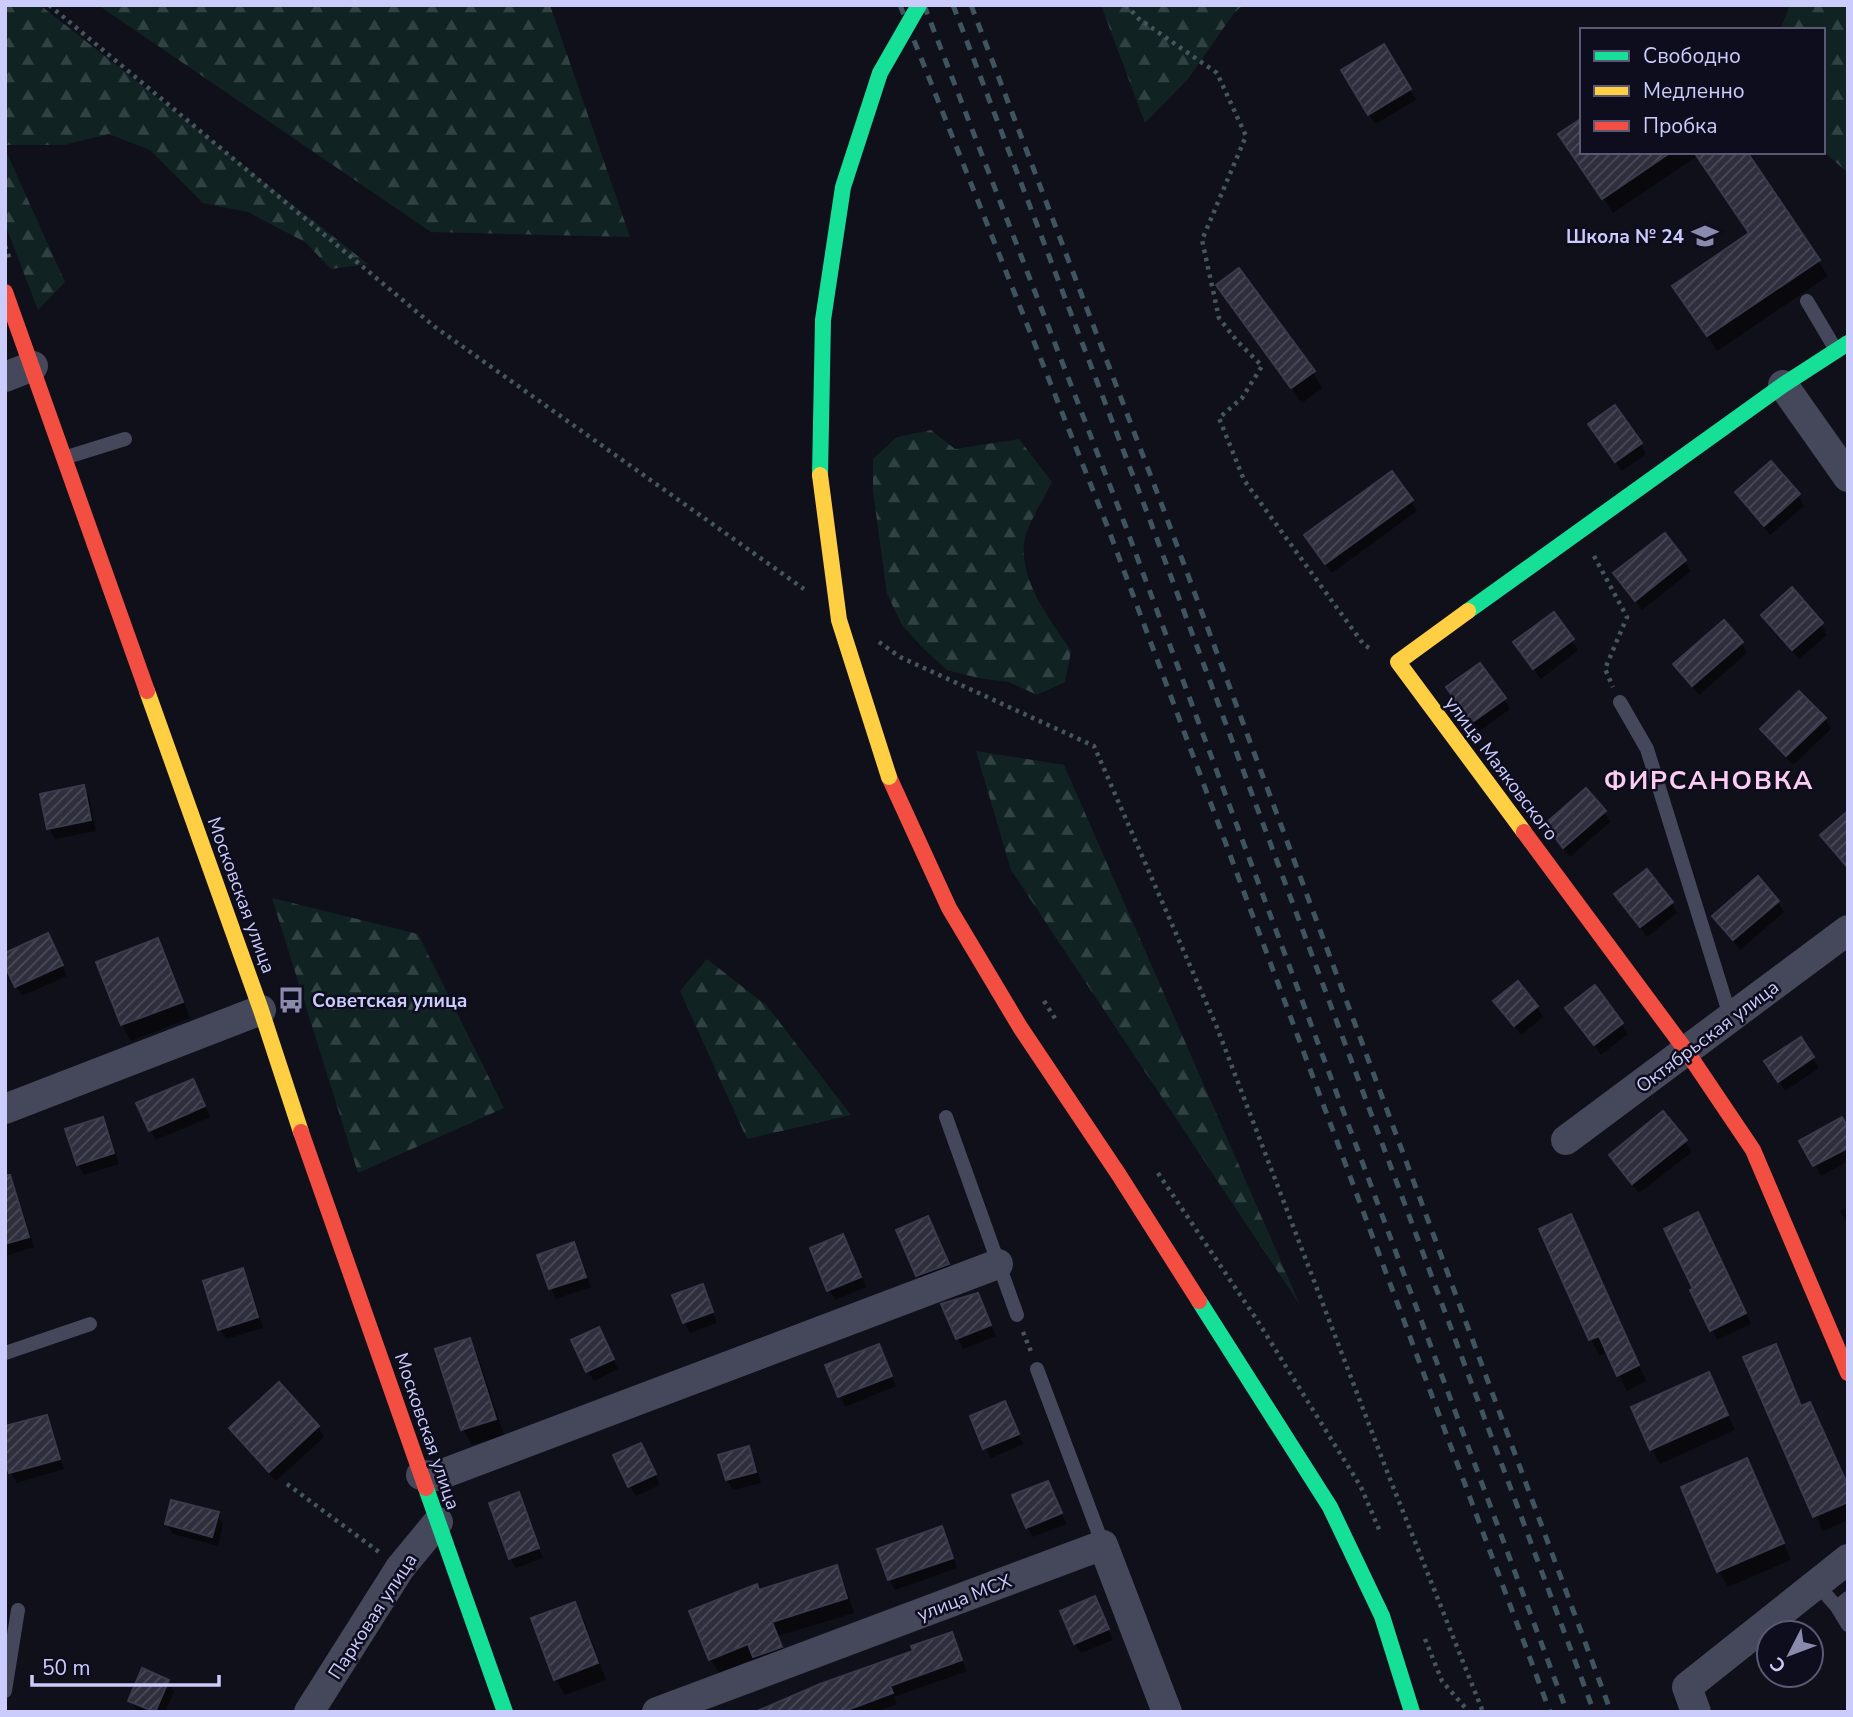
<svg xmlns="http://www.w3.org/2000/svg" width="1853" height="1717" font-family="'Nunito Sans',sans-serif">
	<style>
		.forest { fill: url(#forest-firs) }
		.shadow { fill: #0007 }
		.building { fill: url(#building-hatch); stroke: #3b3a4d; stroke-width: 2 }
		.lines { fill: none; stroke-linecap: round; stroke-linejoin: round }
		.path { stroke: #46565e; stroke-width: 4.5; stroke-dasharray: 3.5 5; stroke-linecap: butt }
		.lane { stroke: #45475a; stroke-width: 14 }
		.street { stroke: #45475a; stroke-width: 30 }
		.fast { stroke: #16e098; stroke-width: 16 }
		.slow { stroke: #ffcf43; stroke-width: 16 }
		.jam { stroke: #f24e42; stroke-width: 16 }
		.rail { stroke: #3e5560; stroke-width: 5; stroke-dasharray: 10 9; stroke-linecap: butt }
		.fast-bridge { stroke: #16e098; stroke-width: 16 }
		.slow-bridge { stroke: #ffcf43; stroke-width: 16 }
		.labels { text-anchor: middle; stroke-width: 5; stroke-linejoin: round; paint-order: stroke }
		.poi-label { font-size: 19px; font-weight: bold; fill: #cbccfc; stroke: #0d0d1d; text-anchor: end }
		.street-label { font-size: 19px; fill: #cbccfc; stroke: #0d0d1d }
		.district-label { font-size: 26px; font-weight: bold; letter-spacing: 2px; fill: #fccdf1; stroke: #0d0d1d }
	</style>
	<defs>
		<pattern id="forest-firs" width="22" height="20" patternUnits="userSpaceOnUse" patternTransform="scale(1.75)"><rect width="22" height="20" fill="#102322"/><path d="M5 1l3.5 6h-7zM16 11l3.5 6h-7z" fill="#314243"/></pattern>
		<pattern id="building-hatch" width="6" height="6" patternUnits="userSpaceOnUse" patternTransform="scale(1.75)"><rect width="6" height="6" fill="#2e2e3c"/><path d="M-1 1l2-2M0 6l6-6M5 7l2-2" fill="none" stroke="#4b4b59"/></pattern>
	</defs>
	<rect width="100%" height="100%" fill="#10101a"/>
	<path class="forest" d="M5 5H40L368 264 331 269 305 242 248 212 203 203 150 150 109 134 64 145H5Z
		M98 5H550L630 237 431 232Z
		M1101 5H1243L1234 13 1188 79 1145 123Z
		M1790 5H1848V173L1823 151V30H1780Z
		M5 149 65 282 38 310 5 224Z
		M931 430 955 449 1019 439 1052 482C1045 496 1026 527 1024 542 1020 583 1050 619 1071 651L1065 682 1037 695 1009 682 978 678 947 670 924 649 902 625 887 594 873 491V459L897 437Z
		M976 751 1064 765 1300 1305 1011 870Z
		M272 898 418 934 504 1108 358 1173Z
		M707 959 767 1006 851 1115 747 1139 680 991Z"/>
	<path class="shadow" d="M1384 47 1416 100 1375 124 1343 71Z
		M1570 149 1582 152H1745L1828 276 1717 351 1684 302 1750 235 1697 156 1613 213Z
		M1218 285 1313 372 1322 388 1302 403Z
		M1596 435 1640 444 1646 454 1622 471Z
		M1737 493 1798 495 1804 506 1770 535Z
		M1411 501 1417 511 1332 573 1312 546Z
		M1665 536 1691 571 1642 610 1616 574Z
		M1553 614 1578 650 1541 679 1521 653Z
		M1763 615 1821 624 1827 635 1799 659 1769 625Z
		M1742 643 1747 653 1699 695 1676 664Z
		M1454 698 1504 699 1510 709 1478 732Z
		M1825 719 1831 729 1793 765 1768 739 1762 729Z
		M83 787 89 797 96 831 55 839 49 828Z
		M1604 812 1610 822 1570 857 1553 834Z
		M1822 836 1848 866 1846 867 1828 846Z
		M1617 895 1672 903 1677 913 1647 937Z
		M1778 902 1784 912 1740 950 1714 916Z
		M157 940 166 956 190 1018 131 1041 122 1025 98 963Z
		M53 946 67 976 22 996 16 986Z
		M1594 988 1628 1034 1601 1055 1574 1018Z
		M1495 1002 1537 1007 1543 1017 1521 1035Z
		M1800 1039 1819 1068 1785 1091 1773 1072Z
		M198 1091 210 1117 156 1140 150 1130Z
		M1663 1113 1692 1152 1639 1193 1611 1155Z
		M102 1119 108 1129 119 1164 84 1175 78 1165Z
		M1848 1132V1161L1821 1176 1802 1141Z
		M17 1201 23 1211 34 1247 5 1256V1205Z
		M1848 1207V1225L1840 1211Z
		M1570 1216 1646 1381 1627 1391 1608 1352 1600 1356 1591 1340 1541 1229Z
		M1703 1225 1751 1324 1717 1340 1695 1290Z
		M933 1228 953 1274 924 1286 898 1231Z
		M843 1236 866 1287 835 1300 829 1290Z
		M574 1244 579 1254 591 1287 556 1299 551 1288Z
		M242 1270 248 1280 263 1328 226 1339 220 1329Z
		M702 1286 717 1323 690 1333 684 1322Z
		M977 1295 996 1336 963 1349 944 1305Z
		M469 1340 478 1356 504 1435 472 1445 463 1429 437 1351Z
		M605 1340 618 1369 594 1381 588 1371Z
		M1775 1346 1784 1361 1802 1408 1848 1491V1520L1823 1531 1745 1358Z
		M884 1356 896 1386 845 1407 827 1366Z
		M1709 1374 1735 1430 1660 1464 1652 1449Z
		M1010 1414 1023 1444 991 1458 985 1448Z
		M46 1417 52 1427 64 1469 17 1483 11 1472Z
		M318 1427 324 1437 276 1481 237 1439 231 1428Z
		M748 1448 754 1459 761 1483 733 1490 727 1480 720 1456Z
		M646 1455 660 1485 636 1496 630 1486Z
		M1746 1461 1755 1477 1791 1560 1728 1587 1719 1571 1683 1488Z
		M1053 1493 1066 1524 1033 1537 1027 1527Z
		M518 1495 543 1558 516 1568 510 1558Z
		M217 1514 223 1524 218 1546 173 1534 167 1524Z
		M954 1559 957 1568 895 1590 890 1581Z
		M836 1567 844 1582 854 1613 778 1636 788 1661 763 1671 756 1658 719 1673 710 1659 759 1591Z
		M1095 1599 1113 1640 1081 1653 1075 1643Z
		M574 1604 584 1620 606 1680 565 1695 556 1679Z
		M951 1634 967 1671 894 1697 897 1704 876 1712H791Z
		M143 1670 168 1682 174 1692 165 1712H138L130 1700Z"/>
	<path class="building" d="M1384 44 1411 89 1368 115 1341 70Z
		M1582 118V152H1671L1602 199 1558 134Z
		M1694 152H1747L1820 260 1707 336 1672 286 1749 233Z
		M1239 268 1315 371 1291 388 1216 285Z
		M1615 405 1642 443 1615 462 1588 424Z
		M1771 461 1800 494 1764 526 1735 492Z
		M1392 471 1413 500 1325 564 1304 535Z
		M1665 533 1686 560 1635 601 1613 573Z
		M1792 587 1823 623 1792 650 1761 615Z
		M1554 612 1574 639 1533 669 1513 642Z
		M1724 620 1743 642 1692 686 1673 664Z
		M1480 663 1506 698 1471 723 1446 687Z
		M1799 691 1826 718 1786 756 1760 729Z
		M84 785 91 820 47 829 40 794Z
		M1586 788 1606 811 1563 848 1545 824Z
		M1848 811V868L1820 835Z
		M1647 869 1673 902 1640 927 1614 894Z
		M1758 876 1779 901 1733 940 1712 916Z
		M48 933 63 965 15 987 5 966V953Z
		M158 938 183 1002 121 1025 96 962Z
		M1518 981 1538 1006 1514 1026 1493 1001Z
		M1595 985 1623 1023 1594 1045 1565 1008Z
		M1801 1037 1814 1057 1778 1082 1764 1061Z
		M193 1079 205 1106 149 1131 136 1103Z
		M1663 1111 1687 1140 1632 1184 1609 1155Z
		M103 1117 114 1153 77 1165 65 1129Z
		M1842 1117 1848 1128V1148L1813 1166 1799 1141Z
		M5 1175H10L29 1237 5 1244Z
		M1698 1212 1746 1313 1710 1331 1690 1290 1693 1289 1664 1229Z
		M1571 1214 1639 1365 1617 1376 1599 1336 1589 1340 1539 1229Z
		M928 1216 949 1264 916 1276 896 1230Z
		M843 1234 861 1277 827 1291 810 1248Z
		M574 1242 586 1277 549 1289 537 1255Z
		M243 1268 258 1317 218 1330 203 1281Z
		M703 1284 713 1312 683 1323 672 1295Z
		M978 1293 991 1325 956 1339 941 1304Z
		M599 1327 614 1359 586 1372 571 1340Z
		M470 1338 496 1419 461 1430 435 1349Z
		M879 1344 892 1376 838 1397 825 1365Z
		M1776 1344 1801 1406 1810 1402 1848 1486V1502L1813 1517 1743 1357Z
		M1709 1372 1728 1415 1650 1450 1631 1407Z
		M279 1382 319 1426 269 1472 229 1428Z
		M1005 1401 1019 1434 983 1449 970 1416Z
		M47 1415 60 1459 9 1473 5 1459V1426Z
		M641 1443 656 1474 628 1487 613 1455Z
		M749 1446 756 1472 726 1480 718 1455Z
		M1747 1458 1784 1543 1717 1572 1681 1487Z
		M1048 1481 1062 1513 1026 1528 1012 1495Z
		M519 1492 539 1548 509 1559 489 1503Z
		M171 1500 219 1512 212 1537 165 1524Z
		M942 1526 953 1558 888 1580 877 1549Z
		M837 1565 847 1598 772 1622 782 1647 753 1657 748 1644 709 1660 689 1611 757 1584 759 1590Z
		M1095 1596 1109 1629 1074 1644 1060 1611Z
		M575 1602 598 1663 554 1680 531 1618Z
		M952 1632 962 1660 890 1686 893 1693 842 1712H755L820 1684 913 1651 911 1646Z
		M142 1668 169 1680 155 1712 128 1701Z"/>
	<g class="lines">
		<path class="path" d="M49 5 435 327 804 589
			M1126 5 1139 19 1217 73 1246 136 1202 240 1219 318 1237 341 1262 366 1242 398 1219 418 1244 480 1364 645 1373 650
			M5 246 11 262
			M1594 556 1627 617 1605 669 1613 687
			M879 642 900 657 1094 746 1216 1025 1388 1474 1483 1712
			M1044 1001 1056 1020
			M1158 1173 1257 1320 1361 1487 1381 1534
			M1023 1332 1032 1354
			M287 1484 379 1552
			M1425 1639 1442 1681 1469 1712"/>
		<path class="lane" d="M1807 301 1836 350
			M67 457 125 439
			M1620 702 1647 749 1731 1019
			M946 1117 1017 1315
			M5 1353 90 1324
			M1037 1369 1103 1545
			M1816 1583 1837 1607 1848 1598
			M1837 1607 1848 1625
			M5 1691 18 1610"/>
		<path class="street" d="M5 377 33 366
			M1783 385 1848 477
			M5 1109 261 1010
			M1566 1140 1848 930
			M421 1475 437 1476 998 1264
			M309 1712 400 1568 438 1522
			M657 1712 1103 1545 1167 1712
			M1696 1712 1687 1687 1848 1559"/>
		<path class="fast" d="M1468 611 1783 385 1848 343
			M1199 1301 1330 1507 1382 1616 1412 1712
			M426 1488 505 1712"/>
		<path class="slow" d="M1468 611 1398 662 1524 832
			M147 691 261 1010 301 1132"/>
		<path class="jam" d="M5 292 147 691
			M889 777 949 908 1020 1027 1119 1175 1199 1301
			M1524 832 1687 1052 1753 1150 1848 1373
			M301 1132 426 1488"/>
		<path class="rail" d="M900 5 1108 528 1550 1712
			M924 5 1124 522 1567 1712
			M953 5 1148 515 1594 1712
			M971 5 1163 508 1611 1712"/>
		<path class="fast-bridge" d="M820 475 823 320 843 187 880 73 919 5"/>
		<path class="slow-bridge" d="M820 475 839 620 889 777"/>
	</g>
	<defs>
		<g id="school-bare" transform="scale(2.1)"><path d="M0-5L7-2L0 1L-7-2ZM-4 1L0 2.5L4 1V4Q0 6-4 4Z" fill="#8a8aad" stroke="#0d0d1d" stroke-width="2.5" paint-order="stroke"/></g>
		<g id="bus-bare" transform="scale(2.1)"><path d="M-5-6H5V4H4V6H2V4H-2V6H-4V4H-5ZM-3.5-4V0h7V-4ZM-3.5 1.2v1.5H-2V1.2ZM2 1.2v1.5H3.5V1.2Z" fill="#8a8aad" stroke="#0d0d1d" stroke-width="2.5" paint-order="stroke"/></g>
	</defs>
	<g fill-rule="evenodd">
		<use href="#school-bare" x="1705" y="236"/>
		<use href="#bus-bare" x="291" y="1000"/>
	</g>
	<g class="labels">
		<g class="poi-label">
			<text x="1684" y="243">Школа № 24</text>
			<text x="312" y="1007" text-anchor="start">Советская улица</text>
		</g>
		<g class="street-label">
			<text transform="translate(1502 768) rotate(53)" y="7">улица Маяковского</text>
			<text transform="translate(242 895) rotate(70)" y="7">Московская улица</text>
			<text transform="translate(1707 1036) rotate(-37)" y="7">Октябрьская улица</text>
			<text transform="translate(428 1431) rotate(71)" y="7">Московская улица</text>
			<text transform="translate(964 1597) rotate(-21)" y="7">улица МСХ</text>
			<text transform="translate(372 1616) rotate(-57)" y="7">Парковая улица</text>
		</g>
		<g class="district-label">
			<text x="1709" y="789">ФИРСАНОВКА</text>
		</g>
	</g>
	<rect width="1853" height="1717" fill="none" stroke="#cbccfc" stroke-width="14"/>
	<rect x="1580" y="28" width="245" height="126" fill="#0d0d1d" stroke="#595976" stroke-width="2"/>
	<rect x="1594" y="51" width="35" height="10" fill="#16e098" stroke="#595976" stroke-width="2"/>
	<text x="1643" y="63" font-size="21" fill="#cbccfc">Свободно</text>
	<rect x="1594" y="86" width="35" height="10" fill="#ffcf43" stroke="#595976" stroke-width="2"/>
	<text x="1643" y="98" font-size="21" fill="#cbccfc">Медленно</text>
	<rect x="1594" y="121" width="35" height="10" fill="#f24e42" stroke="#595976" stroke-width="2"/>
	<text x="1643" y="133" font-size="21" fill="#cbccfc">Пробка</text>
	<g transform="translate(1790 1654) rotate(228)"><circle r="33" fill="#0d0d1d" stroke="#595976" stroke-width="2"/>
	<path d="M0-5L12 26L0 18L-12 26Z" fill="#8a8aad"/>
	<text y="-10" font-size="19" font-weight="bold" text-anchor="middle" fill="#cbccfc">С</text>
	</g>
	<path d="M32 1675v10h187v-10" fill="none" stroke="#cbccfc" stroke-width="3.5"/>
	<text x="42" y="1675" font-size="21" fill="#cbccfc" stroke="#0d0d1d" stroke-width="5" paint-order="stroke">50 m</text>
</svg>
